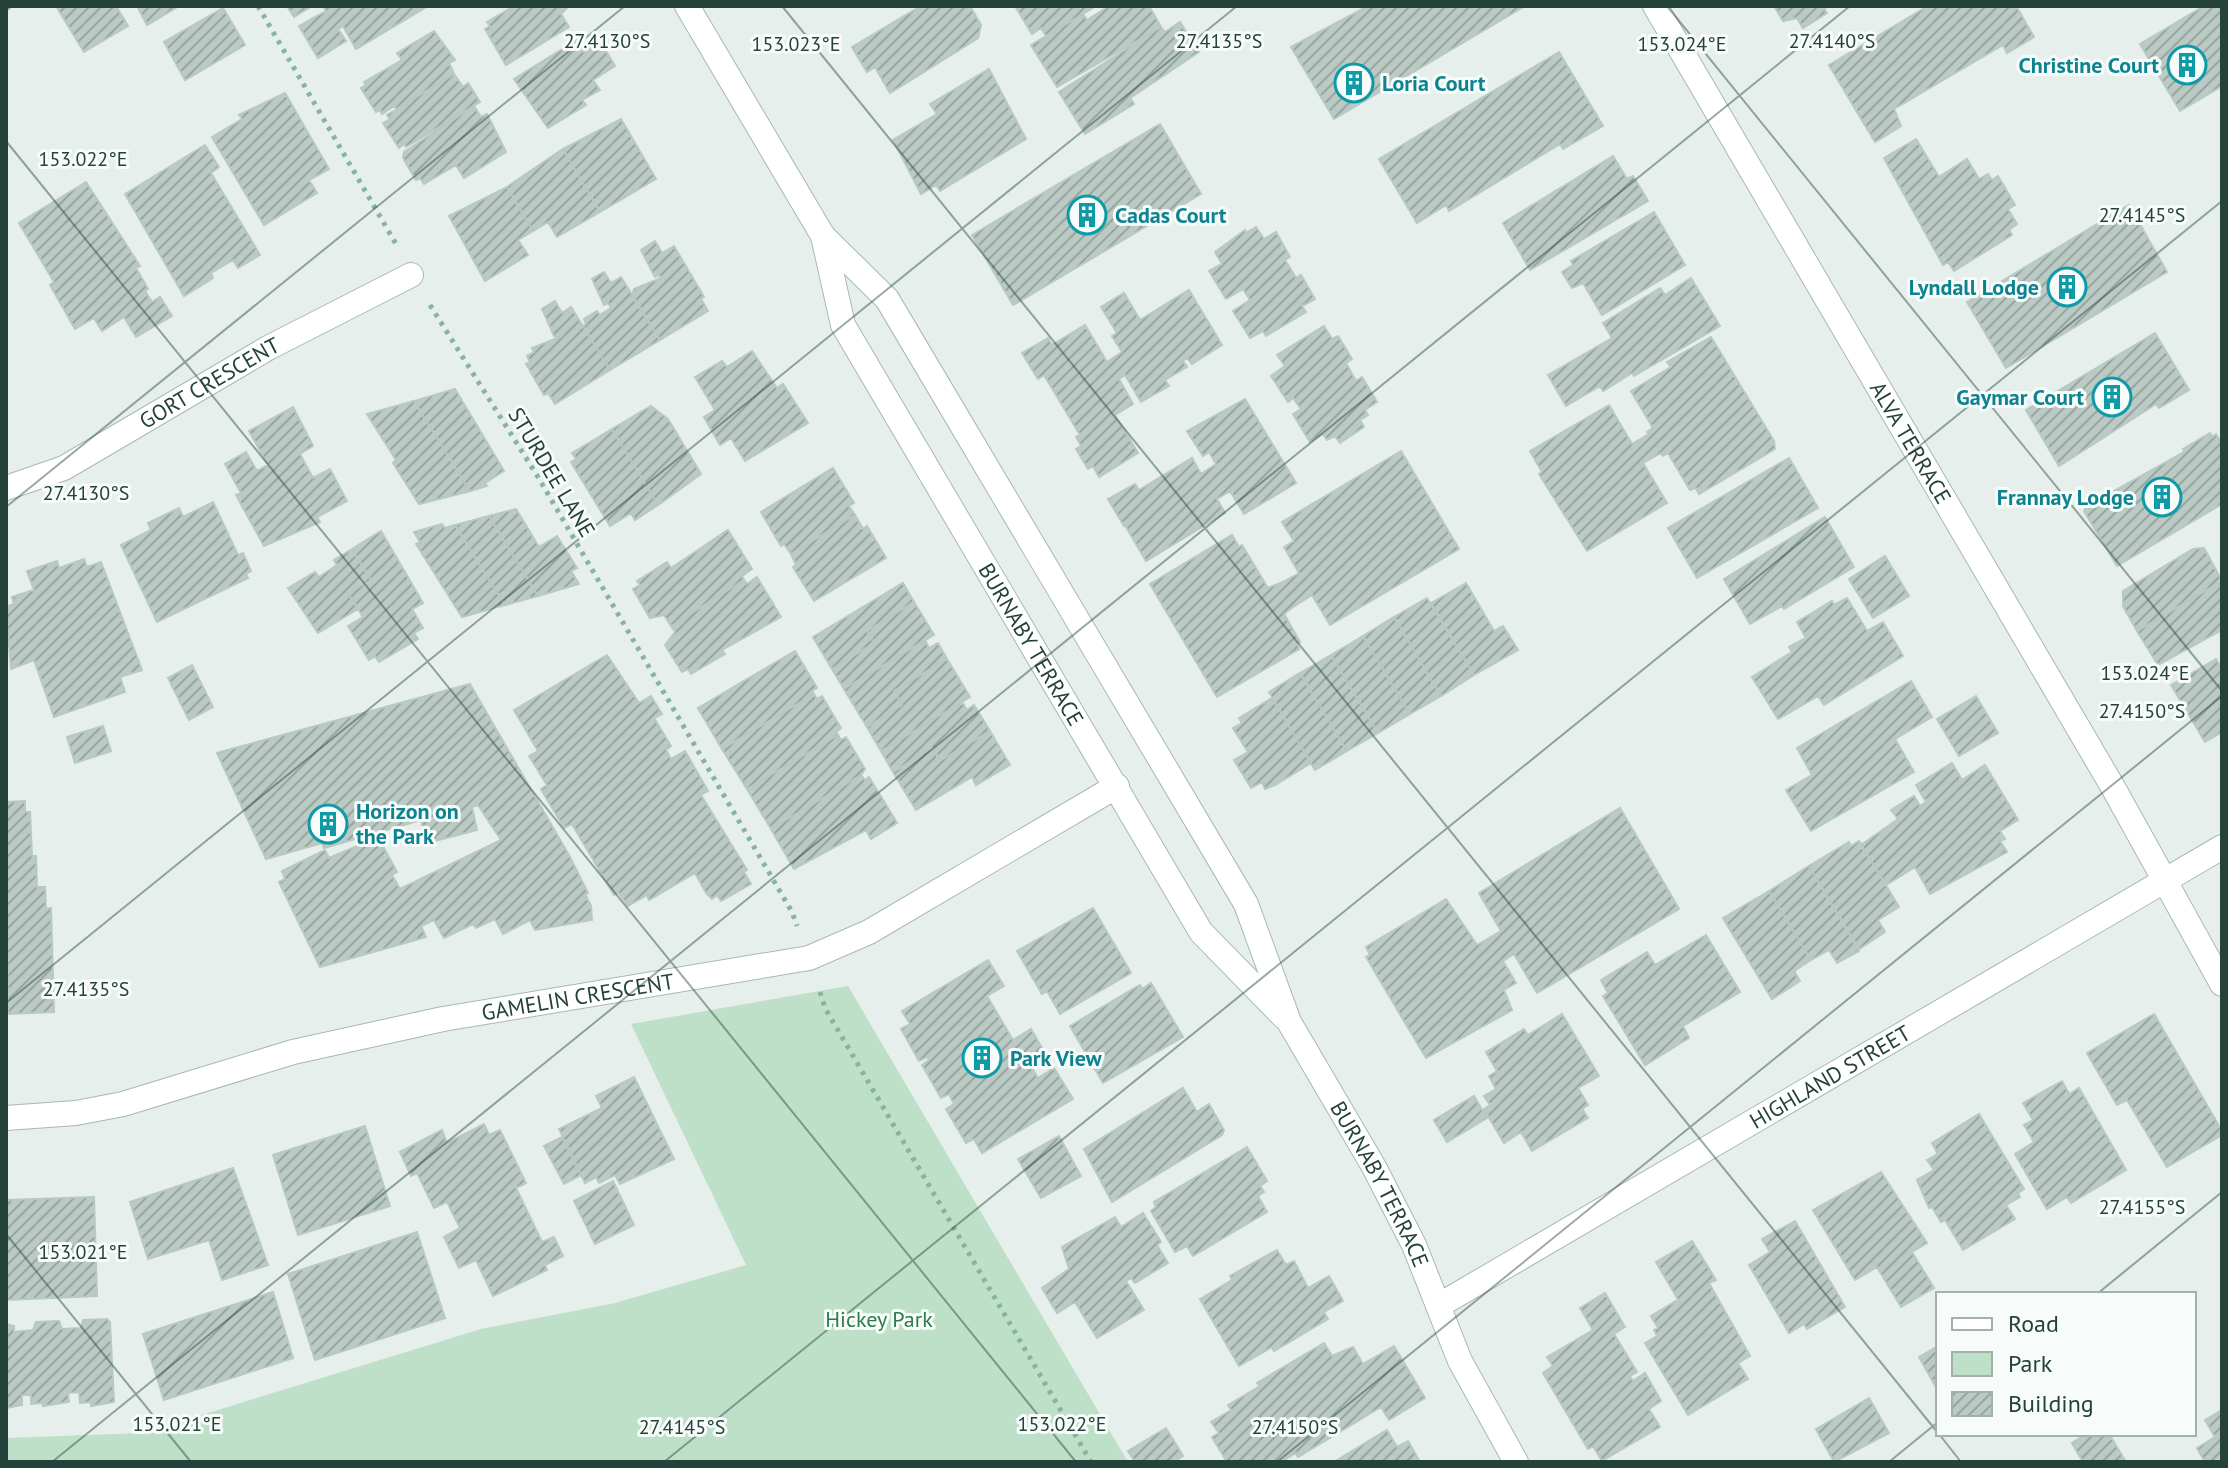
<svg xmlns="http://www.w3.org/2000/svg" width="2228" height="1468" font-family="'PT Sans',sans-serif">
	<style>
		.park { fill: #bfe0c8 }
		.building { fill: url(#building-hatch); stroke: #b8c9c2; stroke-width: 2 }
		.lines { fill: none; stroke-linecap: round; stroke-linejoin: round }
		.minor-casing { stroke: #a8b8b2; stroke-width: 26 }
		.path { stroke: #86b3a5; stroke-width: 5; stroke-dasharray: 4 6; stroke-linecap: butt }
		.minor { stroke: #fff; stroke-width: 24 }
		.ticks { fill: none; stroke: #24423a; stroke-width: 2; stroke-opacity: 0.45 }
		.labels { text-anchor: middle; stroke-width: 6; stroke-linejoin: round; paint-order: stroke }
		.culture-label { font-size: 22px; font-weight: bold; fill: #0d838f; stroke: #f7fbf9; text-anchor: end }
		.street-label { font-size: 22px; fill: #24423a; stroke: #f7fbf9 }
		.park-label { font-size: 22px; fill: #2d7a4b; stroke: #f7fbf9 }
		.ticks-label { font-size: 20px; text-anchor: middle; fill: #24423a; stroke: #f7fbf9; stroke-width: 6; stroke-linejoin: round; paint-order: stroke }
	</style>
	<defs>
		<pattern id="building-hatch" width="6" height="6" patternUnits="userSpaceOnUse" patternTransform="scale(2)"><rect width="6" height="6" fill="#bbcac4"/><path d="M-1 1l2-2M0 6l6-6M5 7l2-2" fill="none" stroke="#98a6a0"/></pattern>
	</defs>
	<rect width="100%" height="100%" fill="#e6efeb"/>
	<path class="park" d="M848 986 1128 1462H6V1438L143 1433 481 1329 615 1303 746 1265 631 1024Z"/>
	<path class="building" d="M56 6H116L128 26 84 52Z
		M137 6H179L147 25Z
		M287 6H312L294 17Z
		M323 6H428L356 49 343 26 338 29 346 41 318 58 299 26 326 11Z
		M514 6H569L561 14 569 27 506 65 485 29 490 26 487 22Z
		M921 6H970L981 25 978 38 890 93 875 67 867 72 852 47Z
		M1015 6H1096L1046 36 1041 28 1032 34Z
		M1109 6H1149L1161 27 1057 87 1031 45 1083 14 1087 20Z
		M1368 6H1525L1334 119 1291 47Z
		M1774 6H1829L1824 9 1827 13 1803 28 1797 18 1783 21Z
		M1928 6H2016L2034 37 2007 53 2003 45 1894 109 1901 126 1875 142 1829 65Z
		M2204 6H2222V86L2180 111 2140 44Z
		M223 8 245 45 185 80 164 42Z
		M1180 22 1199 52 1130 98 1134 104 1085 134 1059 92 1161 27 1165 32Z
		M434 31 455 60 449 63 454 74 396 109 394 106 382 114 380 110 376 112 361 88 366 85 364 82 402 60 397 53Z
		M577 40 584 52 590 48 592 52 603 46 615 66 593 80 600 90 582 100 586 105 548 128 514 79Z
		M1559 52 1603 126 1563 149 1560 144 1449 211 1446 205 1417 223 1379 159Z
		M989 69 1026 139 940 191 936 185 921 194 893 140 937 114 930 104Z
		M454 74 463 87 468 83 480 102 406 147 404 144 399 148 383 123 390 119 387 115Z
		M285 93 329 169 309 180 317 193 264 225 212 137 242 119 239 115Z
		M474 106 481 117 487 114 506 152 464 178 456 165 424 184 420 178 416 180 403 158 404 152Z
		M621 119 656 179 600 212 563 149Z
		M1160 124 1201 194 1013 305 972 235Z
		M1916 139 1939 177 1967 159 1979 179 1988 174 1992 180 1998 176 2015 205 2008 209 2017 224 2009 230 2012 235 1954 271 1948 262 1943 265 1884 158Z
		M205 145 219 167 211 173 260 255 238 268 233 260 211 273 213 278 184 296 125 194Z
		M563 149 600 212 557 237 548 222 533 231 507 187Z
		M1613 156 1627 179 1633 176 1648 201 1530 270 1503 223Z
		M86 182 140 266 136 268 148 289 145 291 152 302 160 297 172 316 136 337 124 317 102 331 94 318 75 329 50 285 54 282 19 223Z
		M507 187 533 231 518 240 528 255 485 281 449 216Z
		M2129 205 2167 272 2006 368 1967 302Z
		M1654 212 1685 265 1602 315 1583 283 1572 288 1562 272 1573 265 1571 261Z
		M1256 227 1264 239 1276 232 1290 257 1285 260 1296 278 1301 275 1315 299 1302 306 1306 312 1266 336 1263 331 1250 338 1233 311 1250 300 1243 289 1226 299 1209 271 1222 264 1215 252 1245 230 1246 233Z
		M655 241 662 253 674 246 704 297 701 299 708 311 660 340 632 296 634 289 661 278 659 275 655 277 641 250Z
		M604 272 611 283 621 277 660 340 610 370 583 326 586 324 584 319 597 311 600 315 611 308 608 303 604 305 592 279Z
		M1691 278 1720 326 1634 376 1632 373 1603 391 1600 386 1566 406 1548 375 1612 338 1603 323 1660 288 1665 295Z
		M1189 290 1222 345 1192 364 1187 358 1183 361 1187 367 1165 380 1169 386 1141 402 1125 375 1119 379 1133 404 1115 415 1138 453 1099 477 1093 466 1088 469 1076 449 1081 446 1076 437 1080 435 1044 375 1038 379 1022 353 1048 338 1052 345 1085 325 1107 362 1122 352 1112 336 1117 333 1101 307 1124 293 1140 320Z
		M555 301 562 313 571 307 610 370 555 404 548 393 544 395 526 364 530 362 527 356 534 352 532 348 560 337 554 336 542 309Z
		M1324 326 1332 339 1338 336 1352 359 1346 363 1356 381 1362 377 1377 402 1365 410 1368 415 1360 420 1364 427 1340 443 1335 436 1327 440 1323 434 1310 442 1293 414 1301 409 1293 398 1288 402 1271 376 1285 366 1277 355Z
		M2155 333 2189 390 2159 408 2156 404 2059 466 2026 410Z
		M1711 337 1774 441 1775 449 1699 494 1696 488 1690 490 1668 453 1663 456 1661 453 1643 463 1667 503 1587 551 1539 474 1542 472 1530 451 1609 405 1632 444 1649 434 1647 432 1653 428 1631 391 1671 367 1667 362Z
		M752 351 777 388 783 384 808 423 745 461 731 438 720 445 704 417 715 410 695 377 722 361 727 367Z
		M455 389 504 471 485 483 487 486 470 491 414 401Z
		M1245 399 1296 483 1244 514 1230 491 1217 499 1225 513 1146 561 1126 527 1131 523 1124 526 1108 499 1135 484 1139 490 1192 458 1201 474 1216 464 1209 452 1203 456 1187 431Z
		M414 401 470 491 419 504 393 463 396 460 367 414Z
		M651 406 668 419 701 474 658 505 612 429Z
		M293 407 313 446 300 454 313 478 330 469 347 501 317 517 320 522 264 546 236 495 241 493 225 464 246 452 257 471 268 465 249 431Z
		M612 429 658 505 635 520 631 513 610 526 571 462 576 459 572 453Z
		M2210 433 2213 437 2216 434 2222 444V504L2117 566 2084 511 2087 506 2184 452 2183 449Z
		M1401 451 1459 549 1330 625 1312 595 1293 607 1284 614 1300 642 1297 644 1299 649 1217 697 1150 584 1232 535 1239 547 1242 545 1268 588 1283 582 1299 573 1284 547 1294 541 1282 522Z
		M1789 458 1818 508 1697 578 1668 528Z
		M833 468 854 503 849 506 855 515 791 554 784 544 781 546 761 512Z
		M213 502 238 555 243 553 251 571 246 574 248 578 157 622 121 545 151 530 148 523 179 508 183 517Z
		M516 509 539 547 557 536 577 568 571 571 579 584 538 596 489 516Z
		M855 515 863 529 867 526 886 558 814 601 793 567 796 565 791 554Z
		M489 516 538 596 505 605 455 525Z
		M1825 517 1854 567 1784 609 1782 606 1750 624 1724 579Z
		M442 524 445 528 455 525 505 605 462 617 416 544 420 542 414 532Z
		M728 530 752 569 742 576 744 580 671 626 664 615 650 618 633 589 640 585 637 581 667 562 671 568Z
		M381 531 423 603 412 609 423 628 414 633 418 639 379 662 375 656 369 660 348 626 363 617 348 593 371 580 352 549Z
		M2204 548 2222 581 2137 631 2123 606V591L2193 549Z
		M352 549 371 580 348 593 358 609 318 633 288 588 315 572 319 577 337 565 334 560Z
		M1885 556 1909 596 1873 618 1849 579Z
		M84 559 87 567 101 562 142 670 120 677 125 692 54 717 34 660 11 669 6 607 14 604 12 597 34 590 27 571 57 561 59 568Z
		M757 577 781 617 722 650 725 654 691 674 688 669 682 672 665 645 675 632 671 626 744 580 747 584Z
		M2222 581V630L2158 665 2137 631Z
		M903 583 914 602 867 631 874 643 832 669 813 637Z
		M1466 583 1494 631 1503 626 1518 650 1474 675 1431 603Z
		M1427 598 1474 675 1441 696 1394 617Z
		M1847 598 1867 631 1883 622 1903 656 1824 705 1818 696 1778 719 1752 677 1792 652 1789 647 1806 638 1797 622 1832 601 1834 605Z
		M914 602 934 635 844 689 832 669 874 643 867 631Z
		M1394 617 1441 696 1410 714 1363 636Z
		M1363 636 1410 714 1378 733 1331 655Z
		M925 640 929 648 938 643 947 659 894 691 902 705 867 727 844 689Z
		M795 651 817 688 812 691 814 694 722 749 698 708Z
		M607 655 639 703 651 696 662 714 654 718 671 746 666 750 671 759 685 751 708 791 701 795 747 870 744 872 751 884 721 901 717 895 712 899 706 893 695 873 649 900 647 895 628 906 618 892 614 895 572 824 564 828 541 789 547 785 529 756 538 751 514 710Z
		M1331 655 1378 733 1347 751 1300 673Z
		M947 659 970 697 881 751 867 727 902 705 894 691Z
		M2216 659 2222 669V732L2205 742 2171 685Z
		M192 665 213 707 189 720 168 678Z
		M1300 673 1347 751 1315 770 1269 692Z
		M1911 681 1932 717 1895 739 1914 772 1811 831 1786 790 1812 775 1797 748Z
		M470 684 570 857 588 893 585 894 591 906 592 920 535 930 530 920 503 934 495 919 476 928 473 924 444 938 434 920 421 926 426 937 320 967 279 882 285 879 282 871 325 850 329 858 378 837 397 872 392 875 400 889 501 840 478 805 472 807 477 830 427 843 421 820 324 848 322 843 266 859 217 753Z
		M814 694 817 699 822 696 841 728 836 732 838 735 747 789 722 749Z
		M1976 696 1998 733 1959 756 1937 719Z
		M1272 698 1311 763 1275 785 1265 789 1262 782 1251 788 1234 760 1248 752 1233 728 1242 723 1239 718Z
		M962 702 967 710 974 705 990 731 940 761 932 748 893 772 881 751Z
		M103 726 111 751 75 763 67 737Z
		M990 731 1010 765 976 785 972 777 916 810 893 772 932 748 940 761Z
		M838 735 841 740 846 737 865 769 861 775 771 829 747 789Z
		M1952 763 1962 780 1985 765 2018 820 2000 831 2005 839 2000 841 2007 852 1930 894 1915 867 1886 885 1861 845 1898 819 1891 810 1914 796 1920 806 1926 802 1916 785Z
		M861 775 865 780 869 777 897 823 871 839 866 830 794 869 771 829Z
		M25 801V812H30L32 856H36L37 887H45L46 909 51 908 54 1012 8 1014 6 802Z
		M1620 808 1679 909 1537 993 1514 954 1503 961 1516 983 1504 990 1512 1010 1426 1058 1366 957 1370 955 1366 947 1446 899 1477 945 1501 931 1479 893Z
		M1859 841 1899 907 1878 920 1885 932 1859 949 1809 866 1849 842 1851 846Z
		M1809 866 1859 951 1837 963 1829 950 1811 960 1769 891Z
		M1769 891 1811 960 1794 971 1800 981 1772 999 1723 918Z
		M1093 908 1131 973 1060 1014 1047 991 1042 994 1017 951Z
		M1706 935 1740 992 1683 1026 1689 1038 1645 1065 1603 996 1608 993 1601 980 1647 952 1655 965Z
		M988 960 1004 986 987 996 1013 1040 1031 1029 1045 1053 1028 1062 1038 1078 1054 1068 1073 1099 982 1153 974 1139 966 1143 946 1109 954 1104 949 1094 941 1098 922 1065 929 1060 927 1057 919 1061 901 1029 910 1024 902 1011Z
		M1151 983 1183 1037 1103 1083 1070 1026 1140 985 1142 989Z
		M1562 1014 1599 1076 1578 1088 1588 1105 1582 1109 1588 1118 1532 1151 1521 1132 1504 1143 1484 1109 1490 1105 1484 1096 1496 1089 1489 1076 1497 1071 1486 1052 1524 1029 1528 1035Z
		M2154 1014 2222 1131V1135L2167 1167 2127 1100 2117 1105 2087 1053Z
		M634 1077 674 1159 620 1184 615 1175 599 1183 596 1177 585 1183 559 1129 602 1108 596 1096Z
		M2062 1081 2069 1094 2079 1088 2126 1170 2071 1203 2067 1197 2047 1209 2015 1154 2034 1142 2024 1125 2033 1120 2023 1103Z
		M1183 1088 1197 1112 1209 1104 1224 1130 1222 1135 1112 1202 1084 1149Z
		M1474 1096 1487 1118 1447 1142 1434 1120Z
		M1979 1114 2024 1189 2018 1193 2020 1197 2006 1205 2015 1219 1963 1250 1945 1220 1941 1222 1932 1207 1929 1208 1917 1180 1934 1170 1927 1160 1938 1154 1932 1143Z
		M484 1124 489 1135 500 1130 526 1183 516 1188 542 1242 554 1237 563 1256 545 1265 547 1270 493 1296 476 1260 459 1268 444 1237 460 1228 447 1202 434 1208 417 1173 411 1176 400 1152 442 1130 447 1143Z
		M365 1126 390 1206 298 1235 273 1155Z
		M1059 1136 1081 1176 1041 1198 1018 1159Z
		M562 1137 581 1175 564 1184 544 1146Z
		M1247 1147 1267 1181 1260 1186 1264 1192 1258 1196 1267 1212 1193 1256 1187 1246 1175 1252 1151 1211 1156 1207 1154 1202Z
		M233 1168 268 1265 222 1280 209 1240 148 1259 130 1202Z
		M1881 1172 1927 1243 1912 1252 1934 1288 1901 1307 1877 1267 1855 1280 1813 1210Z
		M613 1181 634 1225 595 1244 574 1201Z
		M94 1197 97 1296 6 1300V1200Z
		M1143 1213 1161 1242 1157 1245 1168 1263 1135 1283 1131 1278 1126 1281 1144 1310 1097 1338 1075 1302 1057 1313 1042 1288 1069 1269 1062 1247 1115 1217 1121 1227Z
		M1795 1221 1845 1307 1807 1329 1804 1324 1789 1333 1749 1265 1770 1252 1762 1239Z
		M417 1232 445 1318 315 1360 288 1274Z
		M1692 1241 1716 1280 1709 1283 1750 1356 1738 1363 1748 1379 1688 1415 1645 1343 1657 1336 1654 1330 1658 1328 1651 1316 1676 1301 1680 1303 1656 1262Z
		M1277 1250 1286 1265 1294 1261 1308 1288 1329 1276 1343 1301 1324 1312 1328 1319 1274 1351 1272 1347 1239 1366 1200 1299 1232 1280 1230 1276Z
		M273 1292 293 1358 164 1400 143 1334Z
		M1605 1293 1625 1327 1614 1334 1637 1372 1630 1376 1633 1381 1645 1373 1661 1401 1649 1409 1660 1427 1602 1461 1593 1446 1588 1449 1543 1373 1553 1366 1547 1357 1593 1330 1580 1308Z
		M107 1319 110 1322 114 1402 91 1406V1402L80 1403 79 1392 68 1393 69 1402 43 1406V1403L31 1404V1395H22V1405L6 1408V1324L14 1326V1332L33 1330 36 1322 59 1321 62 1329 81 1328 83 1320Z
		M1324 1343 1332 1356 1353 1347 1363 1364 1394 1346 1425 1398 1389 1420 1381 1407 1298 1457 1296 1453 1281 1462H1227L1212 1437 1219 1433 1211 1422 1231 1410 1228 1405 1260 1386 1257 1383Z
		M1938 1346V1391L1919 1357Z
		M1869 1398 1889 1433 1834 1462 1816 1429Z
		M2222 1410V1462H2205L2197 1448 2215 1437 2205 1420Z
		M1166 1428 1183 1456 1174 1462H1135L1128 1451Z
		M1387 1430 1397 1447 1408 1441 1420 1462H1334Z
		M2086 1434H2109L2126 1462H2083L2072 1443Z"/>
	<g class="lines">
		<g class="minor-casing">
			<g id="minor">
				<path id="s1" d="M687 6 823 236 887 299 1246 904 1289 1022 1374 1167 1414 1245 1460 1361 1516 1462"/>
				<path id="s2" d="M1655 6 2114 789 2222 984"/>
				<path id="s3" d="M823 236 843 325 1201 932 1283 1016"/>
				<path id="s4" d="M6 488 64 468 268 348 411 275"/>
				<path id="s5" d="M6 1118 76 1113 123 1104 293 1052 443 1019 809 958 869 932 1117 786"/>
				<path id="s6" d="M1438 1306 2222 847"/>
			</g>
		</g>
		<path class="path" d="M258 6 396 244
			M430 305 538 477 792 912 797 926
			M820 992 825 1008 1091 1462"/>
		<use href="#minor" class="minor"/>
	</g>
	<path class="ticks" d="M782 6 1938 1433M1667 6 2222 691M6 11 12 6M6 141 1076 1462M6 507 625 6M6 1003 1237 6M6 1234 191 1462M2097 1294 2222 1192M1939 1434 1961 1462M52 1462 1850 6M664 1462 2222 201M1277 1462 2222 696M1889 1462 1938 1422"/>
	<defs>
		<g id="building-ring" transform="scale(2)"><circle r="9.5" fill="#f7fbf9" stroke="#0f9aa8" stroke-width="1.5"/><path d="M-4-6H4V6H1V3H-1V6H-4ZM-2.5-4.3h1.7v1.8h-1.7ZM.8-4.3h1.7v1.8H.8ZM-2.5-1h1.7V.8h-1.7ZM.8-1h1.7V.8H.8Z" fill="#0f9aa8"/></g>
	</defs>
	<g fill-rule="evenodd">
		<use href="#building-ring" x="2187" y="65"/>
		<use href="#building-ring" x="1354" y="83"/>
		<use href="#building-ring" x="1087" y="215"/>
		<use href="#building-ring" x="2067" y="287"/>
		<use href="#building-ring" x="2112" y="397"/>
		<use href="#building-ring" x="2162" y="497"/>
		<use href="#building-ring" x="328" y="824"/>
		<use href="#building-ring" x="982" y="1058"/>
	</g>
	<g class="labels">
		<g class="culture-label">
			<text x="2159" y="73">Christine Court</text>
			<text x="1382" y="91" text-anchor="start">Loria Court</text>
			<text x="1115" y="223" text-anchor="start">Cadas Court</text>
			<text x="2039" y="295">Lyndall Lodge</text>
			<text x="2084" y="405">Gaymar Court</text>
			<text x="2134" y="505">Frannay Lodge</text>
			<text x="356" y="819" text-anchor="start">Horizon on<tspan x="356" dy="25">the Park</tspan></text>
			<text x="1010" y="1066" text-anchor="start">Park View</text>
		</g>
		<g class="street-label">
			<text dy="8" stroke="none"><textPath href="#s4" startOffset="230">GORT CRESCENT</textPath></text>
			<text dy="8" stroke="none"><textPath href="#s2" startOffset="506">ALVA TERRACE</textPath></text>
			<text transform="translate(552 472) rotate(59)" y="8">STURDEE LANE</text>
			<text dy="8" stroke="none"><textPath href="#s3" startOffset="462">BURNABY TERRACE</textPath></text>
			<text dy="8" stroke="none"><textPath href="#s5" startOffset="586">GAMELIN CRESCENT</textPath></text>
			<text dy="8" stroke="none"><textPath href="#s6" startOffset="454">HIGHLAND STREET</textPath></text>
			<text dy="8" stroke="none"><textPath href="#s1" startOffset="1372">BURNABY TERRACE</textPath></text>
		</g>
		<g class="park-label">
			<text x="879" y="1327">Hickey Park</text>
		</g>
	</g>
	<g class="ticks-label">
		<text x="607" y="48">27.4130°S</text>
		<text x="1219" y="48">27.4135°S</text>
		<text x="1832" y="48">27.4140°S</text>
		<text x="1682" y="51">153.024°E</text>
		<text x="796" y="51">153.023°E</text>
		<text x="83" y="166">153.022°E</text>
		<text x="2142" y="222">27.4145°S</text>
		<text x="86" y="500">27.4130°S</text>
		<text x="2145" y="680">153.024°E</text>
		<text x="2142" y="718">27.4150°S</text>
		<text x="86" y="996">27.4135°S</text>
		<text x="2142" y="1214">27.4155°S</text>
		<text x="83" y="1259">153.021°E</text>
		<text x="177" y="1431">153.021°E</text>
		<text x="1062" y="1431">153.022°E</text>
		<text x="682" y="1434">27.4145°S</text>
		<text x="1295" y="1434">27.4150°S</text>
	</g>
	<rect width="2228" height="1468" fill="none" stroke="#24423a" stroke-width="16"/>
	<rect x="1936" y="1292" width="260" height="144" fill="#f7fbf9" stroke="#a3b1ad" stroke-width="2"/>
	<rect x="1952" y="1318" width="40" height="12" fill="#ffffff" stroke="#a3b1ad" stroke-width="2"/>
	<text x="2008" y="1332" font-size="24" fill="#24423a">Road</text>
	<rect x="1952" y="1352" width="40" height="24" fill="#bfe0c8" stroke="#a3b1ad" stroke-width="2"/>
	<text x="2008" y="1372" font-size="24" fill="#24423a">Park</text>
	<rect x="1952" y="1392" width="40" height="24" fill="url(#building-hatch)" stroke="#a3b1ad" stroke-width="2"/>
	<text x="2008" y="1412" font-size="24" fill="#24423a">Building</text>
</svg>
